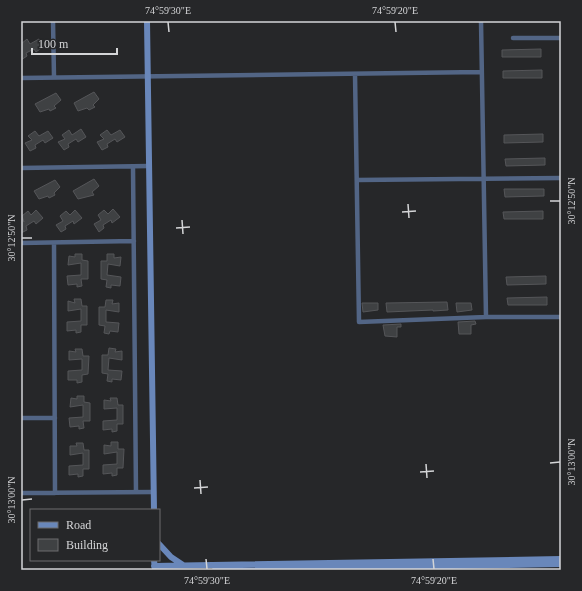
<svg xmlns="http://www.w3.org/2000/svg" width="582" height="591" font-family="Georgia,serif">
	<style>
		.building { fill: #3f4143; stroke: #555659 }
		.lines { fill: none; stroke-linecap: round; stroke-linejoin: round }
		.street { stroke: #526585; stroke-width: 4.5 }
		.secondary { stroke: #6987ba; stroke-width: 6 }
		.ticks { fill: none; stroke: #d4d5d7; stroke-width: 1.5 }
		.neatline { fill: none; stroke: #d4d5d7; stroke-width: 1.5 }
		.ticks-label { font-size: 10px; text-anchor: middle; fill: #d4d5d7 }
	</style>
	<rect width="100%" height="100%" fill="#262729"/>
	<path class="building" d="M27 39 30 44 39 39 44 46 36 52 34 49 26 53 27 56 21 60V44Z
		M541 49V57H502V50Z
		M542 70V78H503V71Z
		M94 92 99 99 93 105 95 107 89 110 87 108 78 111 74 103Z
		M56 93 61 100 54 106 56 108 50 111 49 109 40 112 35 104Z
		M81 129 86 137 78 142 76 139 68 144 69 147 64 150 58 142 65 139 62 135 69 130 72 135Z
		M107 130 111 135 120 130 125 137 117 142 115 139 107 144 108 147 102 150 97 142 104 139 100 135Z
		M35 131 39 136 48 131 53 138 45 143 43 140 35 145 36 148 30 151 25 143 32 140 28 136Z
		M543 134V142L504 143V135Z
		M545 158V165L506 166 505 159Z
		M94 179 99 186 92 192 94 195 78 199 73 191Z
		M55 180 60 187 54 193 55 195 49 198 48 196 39 199 34 191Z
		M504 189H544V196L505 197Z
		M113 209 120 217 112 223 111 220 103 225 104 228 99 232 94 224 101 220 98 215 104 210 108 214Z
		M36 210 43 218 36 224 34 221 26 226 27 230 21 233V216L24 222 22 216 28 211 31 215Z
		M75 210 82 218 74 224 73 221 65 226 66 229 61 232 56 225 63 221 60 216 66 211 70 215Z
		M543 211V219H504L503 212Z
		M75 254H82V260L88 261V279H81L82 286 77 287V284L68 285 67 276 81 275V263L68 265 69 256 75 257Z
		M107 254H114V258L121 257 120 266 108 264 107 275 121 277 120 286 111 285V288L106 287 107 280 101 279V261H107Z
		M546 276V284L507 285 506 277Z
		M547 297V305H508L507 298Z
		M74 299H81L82 306H87V325H81V332L76 333V330L67 331V322L81 321V309L68 311V301L75 303Z
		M106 300H113L112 304 119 303V312L106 310V322L119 323 118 332 110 331 109 334 104 333 105 326 99 325V307H105Z
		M447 302 448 310 433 311V310L387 312 386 303Z
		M362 303H378V310L363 312Z
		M456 303H471L472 310 457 312Z
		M475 321 476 324 471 325V334H459L458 322Z
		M401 324V327H397V337L385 336 383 325Z
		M109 348 116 349 115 352 122 351V360L109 358 108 370 122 371 121 380 112 379V382L107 381 108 374 102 373V355H108Z
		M75 349H82L83 356H89L88 374 82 375V382L77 383V380H68V371L82 370V359L69 360V351L76 352Z
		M77 396H84V402L90 403V421H83L84 428 79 429V426L70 427 69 418 83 417V405L70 407 71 398 77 399Z
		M110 398H117L118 405H123V424H117V431L112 432V429L103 430V421L117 420V408L104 409V400L111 401Z
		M111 442H118V449H124L123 468H117V475L112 476V473L103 474V465L117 464V452L104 454V445L111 446Z
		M76 443H83L84 450H89V469H83V476L78 477V474L69 475V466L83 465V453L70 455V446H77Z"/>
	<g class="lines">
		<path class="street" d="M53 21 54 77
			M481 21 486 317
			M513 38H561
			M355 74 359 322 486 317H561
			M21 78 481 72
			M133 167 136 492
			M21 168 149 166
			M357 180 561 178
			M21 243 134 241
			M54 243 55 493
			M21 418H55
			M21 493 154 492"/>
		<path class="secondary" d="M147 21 154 510
			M159 544 171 557 183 565
			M154 560 155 570
			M154 566 561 559
			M215 570 561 564"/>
	</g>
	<path class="ticks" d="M168 22 169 32M395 22 396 32M550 201H560M408 204 409 218M402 212 416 211M182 220 183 234M176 228 190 227M22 238H32M550 463 560 462M426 464 427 478M420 472 434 471M200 480 201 494M194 488 208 487M22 500 32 499M206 559 207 569M433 559 434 569"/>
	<rect width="582" height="591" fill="none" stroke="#262729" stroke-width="44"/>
	<rect x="30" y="509" width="130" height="52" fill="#262729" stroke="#6c6d6f"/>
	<rect x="38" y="522" width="20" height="6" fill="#6987ba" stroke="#6c6d6f"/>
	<text x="66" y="529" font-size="12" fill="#d4d5d7">Road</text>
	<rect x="38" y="539" width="20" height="12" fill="#3f4143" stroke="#6c6d6f"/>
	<text x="66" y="549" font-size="12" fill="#d4d5d7">Building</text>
	<path d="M32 48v6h85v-6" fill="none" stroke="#d4d5d7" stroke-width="2"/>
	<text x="38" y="48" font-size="12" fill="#d4d5d7" stroke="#262729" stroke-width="3" paint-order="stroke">100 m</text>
	<rect x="22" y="22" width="538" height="547" class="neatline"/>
	<g class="ticks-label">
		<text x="168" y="14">74°59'30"E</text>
		<text x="395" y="14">74°59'20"E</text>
		<text transform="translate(571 201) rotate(-90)" y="4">30°12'50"N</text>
		<text transform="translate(11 238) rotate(-90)" y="4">30°12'50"N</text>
		<text transform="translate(571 462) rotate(-90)" y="4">30°13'00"N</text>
		<text transform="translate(11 500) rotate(-90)" y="4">30°13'00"N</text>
		<text x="207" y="584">74°59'30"E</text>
		<text x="434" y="584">74°59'20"E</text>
	</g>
</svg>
